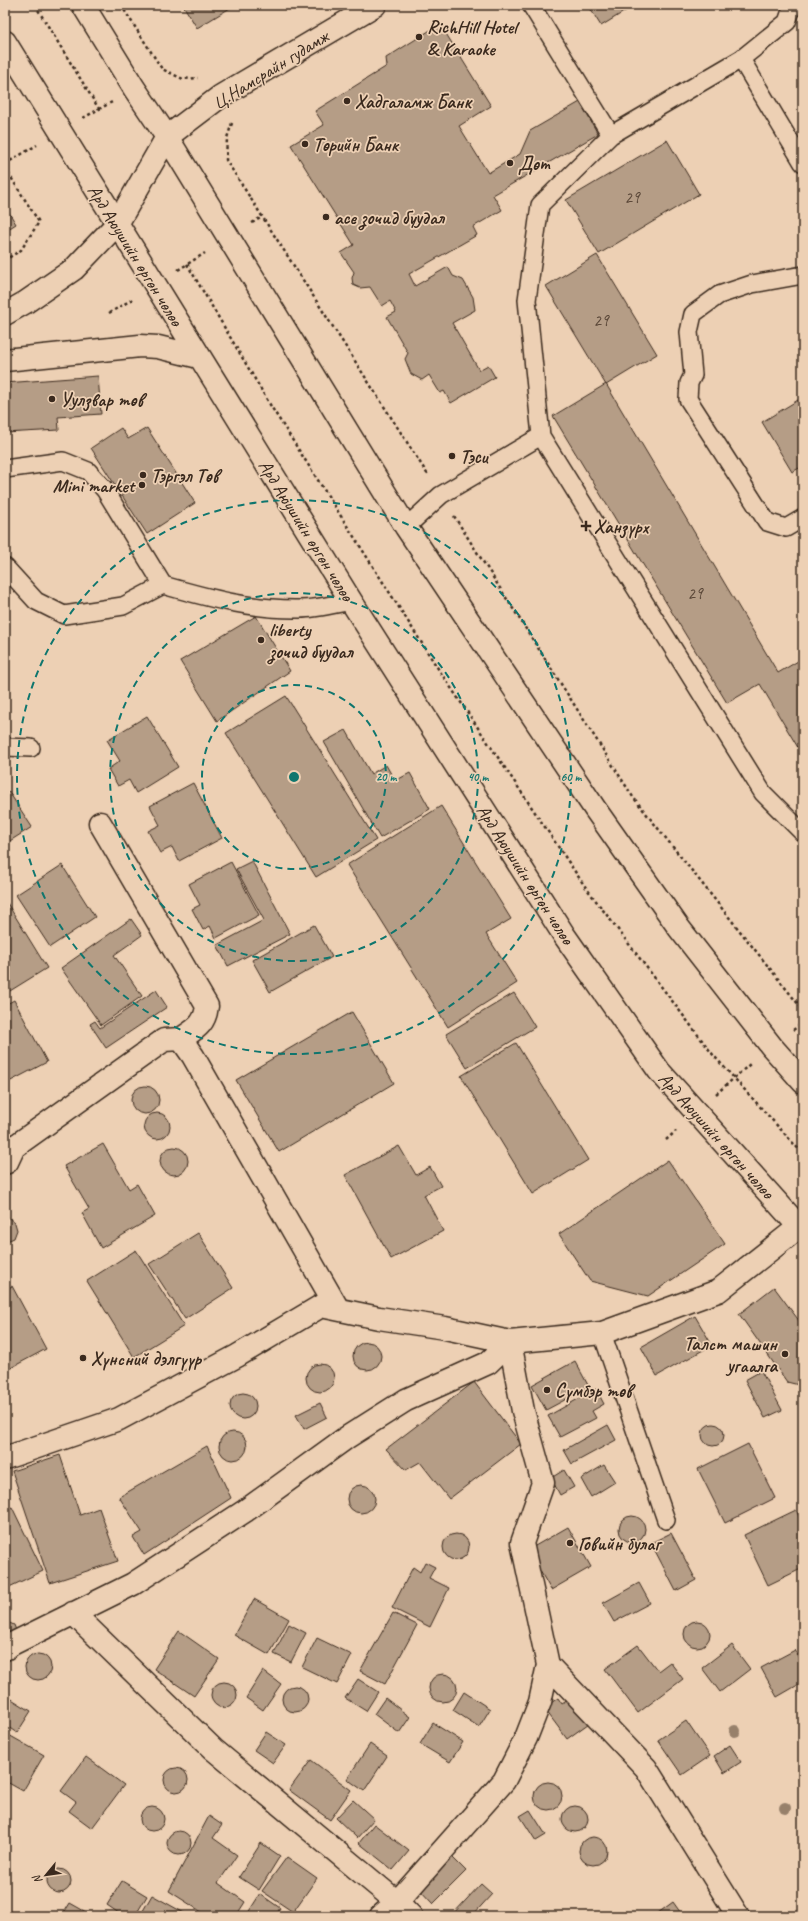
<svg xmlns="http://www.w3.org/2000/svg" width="808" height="1921" font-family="Caveat,sans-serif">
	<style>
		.building { fill: #b59d86; stroke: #3b2a1e }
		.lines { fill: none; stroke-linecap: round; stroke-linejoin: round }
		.service-casing { stroke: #3b2a1e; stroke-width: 20 }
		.minor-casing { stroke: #3b2a1e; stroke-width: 25 }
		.tertiary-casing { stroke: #3b2a1e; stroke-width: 25 }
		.primary-casing { stroke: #3b2a1e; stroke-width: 25 }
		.path { stroke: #3b2a1e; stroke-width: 2.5; stroke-dasharray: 3 3; stroke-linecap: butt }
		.service { stroke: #edd0b4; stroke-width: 17 }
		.minor { stroke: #edd0b4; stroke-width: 22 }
		.tertiary { stroke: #edd0b4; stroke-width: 22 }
		.primary { stroke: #edd0b4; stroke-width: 22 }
		.tree { fill: #97806b }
		.ring { fill: none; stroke: #0f766e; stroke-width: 2; stroke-dasharray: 7 5 }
		.poi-dot { fill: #3b2a1e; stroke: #edd0b4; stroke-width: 1.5 }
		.labels { text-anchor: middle; stroke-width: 3.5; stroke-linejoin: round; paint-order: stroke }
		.number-label { font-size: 17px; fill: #5a4738 }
		.poi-label { font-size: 19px; font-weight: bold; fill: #3b2a1e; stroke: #edd0b4; text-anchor: start }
		.street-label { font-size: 19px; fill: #3b2a1e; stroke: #edd0b4 }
		.centre { fill: #0f766e; stroke: #edd0b4; stroke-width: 2 }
		.ring-label { font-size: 12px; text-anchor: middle; font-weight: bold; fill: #0f766e; stroke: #edd0b4; stroke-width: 3.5; stroke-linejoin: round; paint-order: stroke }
	</style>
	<rect width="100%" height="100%" fill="#edd0b4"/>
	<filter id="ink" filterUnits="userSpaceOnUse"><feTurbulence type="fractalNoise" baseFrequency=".025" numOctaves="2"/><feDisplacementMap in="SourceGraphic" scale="8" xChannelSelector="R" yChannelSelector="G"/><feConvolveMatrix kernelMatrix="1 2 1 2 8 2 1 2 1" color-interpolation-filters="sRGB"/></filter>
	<g filter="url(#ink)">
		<path class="building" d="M183 5H235L197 28Z
			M588 5H635L601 26Z
			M440 24 491 106 459 126 488 173 520 154 530 131 580 102 598 134 493 195 502 210 473 227 477 235 409 274 415 286 448 267 453 276 463 280 473 297 475 310 452 323 479 370 488 365 495 377 451 403 444 391 440 393 429 375 422 380 411 374 405 359 408 353 387 317 396 312 390 301 382 306 370 287 360 288 353 285 352 278 354 272 341 253 354 245 291 145 324 125 315 111 387 66 386 58Z
			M667 140 699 194 599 254 566 200Z
			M5 206 16 224 5 231Z
			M597 255 657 354 606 385 546 286Z
			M98 376 101 414 58 417 59 430 5 433V383Z
			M606 384 778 673 803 658V756L760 684 727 703 553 416Z
			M803 397V466L792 472 762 422Z
			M121 428 128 439 147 428 195 503 147 534 91 448Z
			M256 616 290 671 217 721 180 661Z
			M286 696 376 840 316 877 226 733Z
			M147 716 178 767 136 793 129 780 118 786 108 769 120 761 107 740Z
			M346 730 371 774 386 765 395 781 410 773 430 809 380 838 324 742Z
			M193 783 222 838 179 861 172 847 160 853 148 831 160 825 150 806Z
			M9 792 32 827 5 844V794Z
			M441 806 511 919 486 934 517 983 448 1027 347 865Z
			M252 861 290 934 228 966 217 945 264 920 236 869Z
			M231 862 259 915 216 938 210 926 203 930 192 909 200 905 189 884Z
			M62 865 95 917 50 947 16 895Z
			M7 903 47 968 5 994V904Z
			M131 919 142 935 114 955 142 996 101 1025 61 968Z
			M314 925 332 957 270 992 252 960Z
			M156 990 167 1007 106 1048 90 1024 95 1021 100 1028Z
			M514 993 535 1027 467 1068 446 1034Z
			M14 1000 47 1062 5 1084V1005Z
			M352 1012 394 1083 279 1152 236 1080Z
			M516 1043 588 1160 533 1194 461 1076Z
			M131 1100a14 14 0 1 1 28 0a14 14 0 1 1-28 0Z
			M144 1126a13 13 0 1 1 26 0a13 13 0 1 1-26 0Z
			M103 1144 129 1189 137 1184 155 1216 101 1248 82 1213 89 1209 64 1166Z
			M399 1146 416 1175 430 1167 441 1186 424 1195 443 1231 391 1259 345 1175Z
			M160 1161a14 14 0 1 1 28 0a14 14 0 1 1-28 0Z
			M668 1160 725 1244 648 1296 590 1281 559 1234Z
			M5 1217 9 1218 15 1223 17 1230 14 1238 7 1241H5Z
			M198 1233 233 1288 185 1319 149 1264Z
			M136 1250 184 1326 134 1357 87 1281Z
			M12 1286 46 1349 5 1371V1290Z
			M774 1287 803 1326V1386L787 1382 739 1314Z
			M695 1316 712 1345 657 1376 641 1347Z
			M353 1356a14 14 0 1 1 28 0a14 14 0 1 1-28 0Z
			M575 1361 589 1387 546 1410 532 1385Z
			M306 1378a14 14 0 1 1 28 0a14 14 0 1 1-28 0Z
			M761 1371 782 1410 765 1418 745 1380Z
			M474 1382 521 1444 449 1499 420 1462 406 1470 386 1449Z
			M596 1389 604 1404 592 1411 596 1418 560 1437 548 1416Z
			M230 1406a13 13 0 1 1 26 0a13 13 0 1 1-26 0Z
			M320 1403 327 1417 304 1429 296 1415Z
			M702 1435a11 11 0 1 1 22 0a11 11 0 1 1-22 0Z
			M608 1425 616 1440 572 1464 564 1450Z
			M219 1446a14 14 0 1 1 28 0a14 14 0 1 1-28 0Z
			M748 1444 775 1498 725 1523 698 1469Z
			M207 1446 231 1498 144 1555 133 1537 142 1532 119 1497Z
			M60 1455 80 1515 99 1508 118 1561 50 1583 12 1471Z
			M604 1465 615 1482 591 1497 581 1479Z
			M564 1470 574 1487 560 1495 551 1478Z
			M347 1499a14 14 0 1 1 28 0a14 14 0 1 1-28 0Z
			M12 1507 43 1571 5 1589V1510Z
			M796 1510 803 1525V1568L768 1585 744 1535Z
			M619 1529a13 13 0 1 1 26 0a13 13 0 1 1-26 0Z
			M568 1527 591 1567 551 1590 528 1550Z
			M671 1533 696 1580 676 1591 651 1543Z
			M443 1547a13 13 0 1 1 26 0a13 13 0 1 1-26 0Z
			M425 1562 435 1567 429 1578 449 1588 430 1627 392 1608 413 1567 420 1572Z
			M639 1583 650 1603 614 1622 603 1603Z
			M254 1599 289 1619 269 1655 234 1635Z
			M393 1613 417 1625 385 1684 360 1671Z
			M5 1621 14 1625 17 1633 5 1646Z
			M684 1634a13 13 0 1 1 26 0a13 13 0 1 1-26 0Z
			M289 1624 306 1633 291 1662 274 1654Z
			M179 1631 219 1659 194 1696 154 1669Z
			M317 1638 352 1655 337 1684 302 1667Z
			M638 1645 658 1671 670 1662 683 1679 638 1713 605 1669Z
			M732 1645 750 1669 720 1692 702 1668Z
			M795 1650 803 1665V1682L777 1697 761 1668Z
			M25 1667a13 13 0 1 1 26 0a13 13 0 1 1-26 0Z
			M263 1671 281 1684 263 1710 246 1698Z
			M429 1688a14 14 0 1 1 28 0a14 14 0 1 1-28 0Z
			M358 1679 378 1692 366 1711 345 1698Z
			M211 1695a13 13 0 1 1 26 0a13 13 0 1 1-26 0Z
			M282 1699a13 13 0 1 1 26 0a13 13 0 1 1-26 0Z
			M464 1692 490 1709 479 1727 453 1710Z
			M5 1695 31 1711 17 1733 5 1725Z
			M574 1696 592 1721 567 1739 544 1708 558 1698 562 1704Z
			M385 1698 410 1717 399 1733 374 1714Z
			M686 1721 710 1756 682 1775 658 1740Z
			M433 1723 463 1742 450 1762 420 1744Z
			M266 1732 286 1745 273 1763 254 1750Z
			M7 1734 44 1755 23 1791 5 1781V1738Z
			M370 1744 387 1756 364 1791 347 1779Z
			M730 1745 741 1762 724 1773 714 1756Z
			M86 1757 124 1785 92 1828 69 1811 76 1802 61 1791Z
			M311 1760 351 1790 330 1820 289 1790Z
			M164 1780a12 12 0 1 1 24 0a12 12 0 1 1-24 0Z
			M534 1796a14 14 0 1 1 28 0a14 14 0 1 1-28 0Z
			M353 1800 374 1819 357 1838 336 1818Z
			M562 1819a13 13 0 1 1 26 0a13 13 0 1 1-26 0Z
			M140 1819a12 12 0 1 1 24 0a12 12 0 1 1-24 0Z
			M530 1810 546 1835 536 1841 520 1816Z
			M209 1816 222 1825 213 1838 237 1855 218 1883 245 1902 236 1916H208L169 1891Z
			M374 1824 409 1851 393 1870 359 1843Z
			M167 1843a12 12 0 1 1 24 0a12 12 0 1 1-24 0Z
			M579 1851a14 14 0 1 1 28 0a14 14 0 1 1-28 0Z
			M261 1843 280 1856 259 1890 239 1877Z
			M287 1857 317 1878 293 1912 262 1891Z
			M452 1857 466 1871 433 1904 419 1889Z
			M47 1881a12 12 0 1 1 24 0a12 12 0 1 1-24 0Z
			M122 1881 147 1896 135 1916H123L107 1905Z
			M481 1884 492 1894 472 1916H451Z
			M260 1894 280 1908 275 1916H246Z
			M152 1895 186 1914 185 1916H140Z
			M673 1902 683 1916H654Z
			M70 1903 93 1916H62Z"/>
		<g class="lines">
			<g class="service-casing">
				<path id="service" d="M531 5 611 135
					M793 5 787 22 741 59 611 135 540 205 527 300 541 436 763 793 803 833
					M741 59 803 163
					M803 275 752 284 719 295 693 314 689 332 693 375 689 383 688 399 767 522 786 528 803 518
					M5 469 63 461 88 471 105 490 163 585C208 598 253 610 300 609 317 609 335 604 351 601
					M406 527 441 495 541 436
					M5 567 36 601 64 615 123 606 163 585
					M5 747 31 748
					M602 1333 666 1520"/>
			</g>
			<g class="minor-casing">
				<path id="minor" d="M167 137 221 96 375 5
					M100 823 207 1006C205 1025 195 1029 181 1039
					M5 1163 7 1162 14 1147 164 1040 181 1039 193 1056 338 1309
					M5 1458 119 1419 237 1356 321 1306 379 1318 445 1328 510 1342 602 1333 718 1291 799 1227
					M73 1613 213 1749 397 1902 411 1916
					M5 1649 12 1644 133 1584 245 1511 346 1438 406 1400 488 1363 510 1342 523 1411 543 1483 522 1543 548 1665 540 1702 526 1738 504 1781 397 1902 381 1916
					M548 1665 646 1768 738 1916"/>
			</g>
			<g class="tertiary-casing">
				<path id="tertiary" d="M5 314 26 302 74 269 117 224 167 137"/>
			</g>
			<g class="primary-casing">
				<path id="primary" d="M83 5 134 88 167 137 406 527 595 809 679 928 772 1047 803 1082
					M5 42 351 601 564 935 659 1071 803 1231
					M5 360 140 346 158 347 199 357"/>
			</g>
			<path class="path" d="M35 5 99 109
				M121 5 162 69 183 79 198 78
				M83 118 112 102
				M232 123 227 138 226 160 428 475
				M5 164 37 145
				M5 168 39 222 21 250 5 260
				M252 223 262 217
				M187 264 272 408 437 667 584 885 714 1056 803 1154
				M178 270 205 253
				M109 313 133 299
				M454 516 633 797 803 1010
				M793 1030 803 1023
				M716 1094 750 1064
				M666 1140 676 1131"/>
			<use href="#service" class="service"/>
			<use href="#minor" class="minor"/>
			<use href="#tertiary" class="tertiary"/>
			<use href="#primary" class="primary"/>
		</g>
		<g class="tree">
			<circle cx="735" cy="1731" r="6"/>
			<circle cx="785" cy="1808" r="6"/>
		</g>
	</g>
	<g class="ring">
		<circle cx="294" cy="777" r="92"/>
		<circle cx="294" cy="777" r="184"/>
		<circle cx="294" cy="777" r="277"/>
	</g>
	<g class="poi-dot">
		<circle cx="419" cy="37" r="4"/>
		<circle cx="347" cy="101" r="4"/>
		<circle cx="305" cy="144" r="4"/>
		<circle cx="510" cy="163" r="4"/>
		<circle cx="326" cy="217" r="4"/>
		<circle cx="52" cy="399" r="4"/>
		<circle cx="452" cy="456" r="4"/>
		<circle cx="143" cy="475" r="4"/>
		<circle cx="142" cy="485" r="4"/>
		<path d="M584 520h4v4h4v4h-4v4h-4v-4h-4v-4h4z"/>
		<circle cx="261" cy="640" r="4"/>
		<circle cx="785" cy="1354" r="4"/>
		<circle cx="83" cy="1358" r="4"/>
		<circle cx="547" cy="1390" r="4"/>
		<circle cx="570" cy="1543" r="4"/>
	</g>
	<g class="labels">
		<g class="number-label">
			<text x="632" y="203">29</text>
			<text x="601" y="326">29</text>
			<text x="695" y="599">29</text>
		</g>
		<g class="poi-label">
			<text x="427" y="33">RichHill Hotel<tspan x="427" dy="22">&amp; Karaoke</tspan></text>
			<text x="355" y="108">Хадгаламж Банк</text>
			<text x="313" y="151">Төрийн Банк</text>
			<text x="518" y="170">Дөт</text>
			<text x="334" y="224">ace зочид буудал</text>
			<text x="60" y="406">Уулзвар төв</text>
			<text x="460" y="463">Тэси</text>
			<text x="151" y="482">Тэргэл Төв</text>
			<text x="134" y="492" text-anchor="end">Mini market</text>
			<text x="594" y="533">Ханзүрх</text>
			<text x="269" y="636">liberty<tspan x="269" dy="22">зочид буудал</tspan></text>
			<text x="777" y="1350" text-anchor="end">Талст машин<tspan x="777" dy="22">угаалга</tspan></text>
			<text x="91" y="1365">Хүнсний дэлгүүр</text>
			<text x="555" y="1397">Сүмбэр төв</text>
			<text x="578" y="1550">Говийн булаг</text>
		</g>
		<g class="street-label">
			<text transform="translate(270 69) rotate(-32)" y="7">Ц.Намсрайн гудамж</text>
			<text transform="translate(136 255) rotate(58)" y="7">Ард Аюушийн өргөн чөлөө</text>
			<text transform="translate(307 530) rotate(58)" y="7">Ард Аюушийн өргөн чөлөө</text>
			<text transform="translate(526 874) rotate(57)" y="7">Ард Аюушийн өргөн чөлөө</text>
			<text transform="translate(717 1135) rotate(48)" y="7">Ард Аюушийн өргөн чөлөө</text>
		</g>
	</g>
	<circle cx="294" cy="777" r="6" class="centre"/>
	<g class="ring-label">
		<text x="386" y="781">20 m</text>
		<text x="478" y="781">40 m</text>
		<text x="571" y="781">60 m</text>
	</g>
	<rect width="808" height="1921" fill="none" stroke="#edd0b4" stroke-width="20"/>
	<rect x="10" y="10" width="788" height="1901" fill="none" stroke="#3b2a1e" stroke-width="1.5" filter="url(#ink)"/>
	<g transform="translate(46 1875) rotate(241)" stroke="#edd0b4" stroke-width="3" paint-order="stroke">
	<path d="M0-3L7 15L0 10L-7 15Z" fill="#3b2a1e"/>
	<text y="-6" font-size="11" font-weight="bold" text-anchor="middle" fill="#3b2a1e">N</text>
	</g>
</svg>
